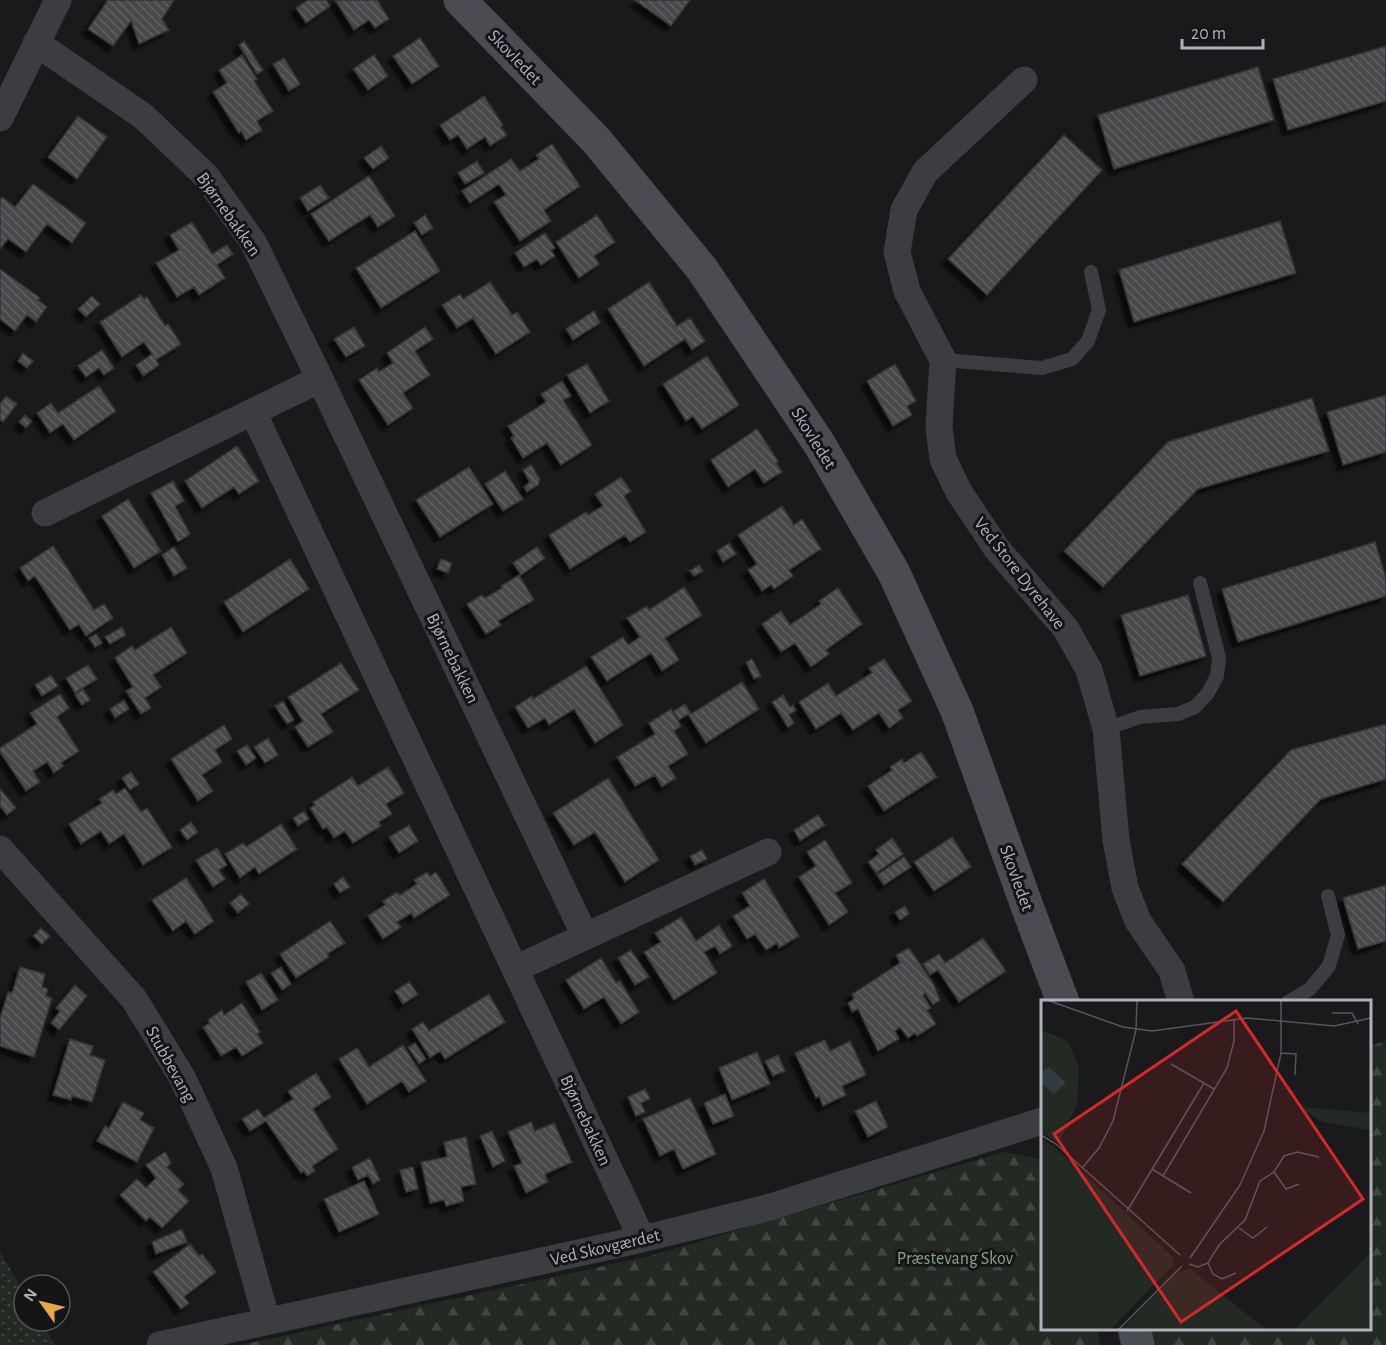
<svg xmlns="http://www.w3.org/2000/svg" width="1386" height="1345" font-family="'Alegreya Sans',sans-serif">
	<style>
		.forest { fill: url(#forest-firs) }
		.park { fill: url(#park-dots) }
		.building { fill: url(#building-back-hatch); stroke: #343538; stroke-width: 1.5; filter: url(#shadow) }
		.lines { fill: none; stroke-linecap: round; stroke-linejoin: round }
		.lane { stroke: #3c3d41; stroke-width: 14 }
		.street { stroke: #3c3d41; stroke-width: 27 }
		.secondary { stroke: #4a4c51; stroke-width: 33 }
		.labels { text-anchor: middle; stroke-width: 6; stroke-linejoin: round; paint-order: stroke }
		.street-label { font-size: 18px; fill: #aeb3bb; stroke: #151518 }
		.park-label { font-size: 18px; fill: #86a586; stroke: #151518 }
		.inset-road { fill: none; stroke: #55575c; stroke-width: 1.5 }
		.view { fill: #d62828; fill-opacity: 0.15; stroke: #d62828; stroke-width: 3 }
		.inset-edge { fill: none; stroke: #aeb3bb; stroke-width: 3 }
	</style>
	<defs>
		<pattern id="forest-firs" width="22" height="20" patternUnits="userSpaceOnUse" patternTransform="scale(1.5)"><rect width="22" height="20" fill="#222a23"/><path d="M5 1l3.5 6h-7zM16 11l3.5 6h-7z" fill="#404641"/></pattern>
		<pattern id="park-dots" width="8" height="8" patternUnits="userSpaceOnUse" patternTransform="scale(1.5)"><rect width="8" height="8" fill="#222a23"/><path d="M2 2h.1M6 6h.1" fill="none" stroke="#404641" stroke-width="1.8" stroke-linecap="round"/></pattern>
		<pattern id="building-back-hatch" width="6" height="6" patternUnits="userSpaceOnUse" patternTransform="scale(1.5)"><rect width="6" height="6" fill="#47494c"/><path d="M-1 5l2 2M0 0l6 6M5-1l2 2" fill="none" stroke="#5f6164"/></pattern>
		<filter id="shadow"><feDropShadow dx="-5.5" dy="5.5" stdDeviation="1.5" flood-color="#0009"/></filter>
	</defs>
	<rect width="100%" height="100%" fill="#1a1a1c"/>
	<path class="forest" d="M1386 1041V1345H1152L1148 1329 1370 1328V1046Z
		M1004 1152 1040 1159 1042 1161V1328L1097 1329 1100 1345H241L650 1256Z"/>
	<path class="park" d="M0 1252 24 1292V1321H41L55 1345H0Z"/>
	<path class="building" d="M108 0H174L162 19 169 30 139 44 131 21 113 46 88 29Z
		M308 0H326L330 6 306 23 296 8Z
		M335 0H377L389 19 375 28 369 20 354 30Z
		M635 0H690L671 26Z
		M420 38 439 66 412 84 393 56Z
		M244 41 263 70 257 74 239 45Z
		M1386 46V101L1288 130 1273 79Z
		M242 55 257 79 254 81 273 111 257 121 262 130 246 140 241 131 239 133 213 92 227 83 219 70Z
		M374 55 388 76 368 90 353 69Z
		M284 58 300 84 289 91 273 64Z
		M1258 67 1274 120 1114 169 1098 115Z
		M484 96 503 125 501 127 507 135 490 146 485 137 467 149 458 135 450 140 440 125Z
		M78 116 107 137 77 179 48 157Z
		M1064 135 1102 170 987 295 948 259Z
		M552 144 580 186 544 210 551 221 520 241 494 202 506 195 499 184 470 203 462 191 511 159 520 171 539 159 536 155Z
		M381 146 389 158 373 169 364 158Z
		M477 161 484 173 465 184 458 173Z
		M369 176 395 216 378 227 370 215 329 241 311 214Z
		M33 184 86 223 72 243 47 224 26 252 8 239 0 249V200L2 197 15 207Z
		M320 185 329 198 308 211 300 198Z
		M425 215 433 228 422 235 414 223Z
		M597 215 615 242 594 256 599 264 579 278 556 242Z
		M1280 221 1296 273 1134 322 1119 270Z
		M192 222 212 254 227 245 233 254 217 265 225 278 199 295 194 287 177 297 156 263 179 250 170 235Z
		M415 231 440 271 381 308 356 268Z
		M545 233 555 248 551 250 555 256 541 265 537 259 524 267 515 253Z
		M0 269 40 298 38 300 47 307 36 322 27 315 15 331 0 319Z
		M490 282 512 315 517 312 530 332 496 354 473 318 457 328 442 305 460 294 463 299Z
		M649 282 677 326 690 318 705 341 692 350 685 339 644 366 608 309Z
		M141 295 144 299 147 297 165 326 168 324 181 344 156 360 159 365 143 376 136 365 152 354 144 342 122 357 100 322Z
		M92 296 100 304 86 317 78 309Z
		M594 311 600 323 573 340 566 329Z
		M354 327 365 346 346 357 334 339Z
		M425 327 433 339 415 351 430 375 403 393 413 408 388 425 359 380 377 368 379 372 393 363 387 353Z
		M102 350 114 368 104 375 99 368 86 377 78 366Z
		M23 353 33 361 27 368 18 361Z
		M707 356 739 405 702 429 693 416 686 421 663 384Z
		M587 364 609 401 590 413 567 375Z
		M895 364 916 401 907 406 912 415 893 426 867 381Z
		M562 381 571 396 563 400 592 445 561 465 547 443 523 458 511 438 514 436 508 426 546 402 541 394Z
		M99 386 116 411 74 440 63 424 50 433 37 413 51 403 58 413Z
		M1386 395V452L1343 465 1327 412Z
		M6 396 17 404 3 422 0 420V404Z
		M1312 398 1329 451 1198 489 1103 587 1064 551 1168 442Z
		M25 415 32 421 26 428 19 422Z
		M757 429 778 461 776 463 782 472 764 483 755 469 728 487 711 460Z
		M237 446 259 481 239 494 234 487 202 508 185 481Z
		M531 465 540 479 538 485 527 492 524 487 530 482 523 470Z
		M469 467 493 504 440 537 416 500Z
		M505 471 523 499 503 511 485 484Z
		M621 477 631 491 624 496 646 532 630 542 625 535 570 569 549 535 586 512 588 515 603 506 595 494Z
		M173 481 184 501 175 506 190 534 178 542 151 493Z
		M128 499 161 551 134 568 102 516Z
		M782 506 794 525 802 519 821 549 789 570 793 576 774 589 771 585 762 591 748 570 757 564 738 535Z
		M1375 542 1386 578V596L1238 642 1222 589Z
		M729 543 736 554 723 562 717 551Z
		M53 546 94 610 104 604 113 618 86 636 79 624 70 630 35 576 28 581 20 568Z
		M174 547 187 568 174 576 162 555Z
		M537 547 545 558 521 575 513 563Z
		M290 559 309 589 243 632 224 602Z
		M441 559 452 563 448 573 437 569Z
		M699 565 703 571 694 576 690 571Z
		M519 575 534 600 498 621 501 625 486 634 467 604 482 595 485 598 502 588 501 586Z
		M684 587 702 615 665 638 679 660 662 671 651 653 607 681 591 657 623 637 628 645 640 637 627 618 647 606 649 610Z
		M838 588 862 624 826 650 829 654 811 667 795 643 781 652 762 624 781 611 790 625 821 604 819 601Z
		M1188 595 1206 656 1140 676 1121 615Z
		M122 627 126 635 110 644 105 637Z
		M171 627 187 653 153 675 161 687 145 698 151 708 141 714 126 691 133 687 115 658 132 646 135 650Z
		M96 634 102 643 95 647 89 638Z
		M752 659 761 676 754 679 746 662Z
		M884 659 912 701 898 710 903 718 889 728 879 713 853 730 841 713 816 729 799 702 828 683 836 696 872 673 869 668Z
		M341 663 359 690 321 714 333 732 308 747 295 727 303 721 288 697Z
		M88 665 97 679 75 693 66 678Z
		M586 666 623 725 595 743 574 709 549 725 545 718 528 728 515 707 532 696 533 699Z
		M51 675 58 686 42 696 35 685Z
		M742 682 759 709 706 743 688 714 679 720 674 711 685 704 691 714Z
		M83 689 90 700 82 705 75 695Z
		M60 694 69 708 57 717 79 751 61 763 64 766 54 773 47 762 33 771 40 782 26 791 0 752V748L37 724 30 713Z
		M783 695 790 707 793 705 796 710 789 715 794 723 788 727 772 702Z
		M124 700 129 709 115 718 110 709Z
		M283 701 294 720 287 724 275 706Z
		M671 709 681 726 674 731 688 754 668 766 676 778 662 787 655 775 635 786 617 757 655 734 649 723Z
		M1386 724V779L1321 799 1223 902 1182 864 1291 750Z
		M224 725 232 739 215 750 222 762 202 775 213 791 198 801 171 759Z
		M268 738 278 755 265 763 254 747Z
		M247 745 256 758 246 765 237 751Z
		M921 752 937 777 884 811 868 786 892 770 890 767 902 759 904 763Z
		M388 767 404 793 386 804 392 814 379 822 381 826 353 843 345 831 334 838 327 827 323 829 310 808 315 805 313 802 352 777 358 786Z
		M131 772 139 784 130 790 122 778Z
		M608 778 659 860 625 882 595 832 574 845 553 813Z
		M125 788 141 812 147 808 172 847 143 865 124 834 109 844 101 831 81 844 69 824 102 803 99 799 113 790 116 794Z
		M0 789 16 808 7 815 0 806Z
		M304 811 309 819 298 826 293 818Z
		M818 815 825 825 800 841 794 830Z
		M191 822 198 832 187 840 180 830Z
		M281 824 297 849 259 874 255 867 240 878 225 854 243 843 246 847Z
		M409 825 418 841 399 853 389 837Z
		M952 837 971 867 934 891 914 862Z
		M892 838 903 854 876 873 868 862 879 854 876 850Z
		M825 840 852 883 835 893 848 912 829 925 799 877 816 866 807 852Z
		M217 848 227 865 219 870 225 879 213 887 196 860Z
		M702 850 707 859 695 865 690 856Z
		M904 857 911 867 884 885 877 875Z
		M427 872 430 876 436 872 450 895 414 918 411 913 397 922 401 927 383 939 368 916 385 905 383 901 397 892 400 895 417 884 414 880Z
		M343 877 350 887 340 893 334 884Z
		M186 878 214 921 195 934 186 921 173 931 152 900Z
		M764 879 799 936 779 948 777 943 766 950 755 934 747 939 733 916 750 906 742 893Z
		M1386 885V941L1358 949 1343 898Z
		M241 894 249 904 238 913 230 903Z
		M905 906 909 914 900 920 895 912Z
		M681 917 696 941 719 925 732 946 720 954 715 946 704 952 717 973 674 1000 644 952 661 942 655 933Z
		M330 921 345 943 327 954 329 957 296 978 280 954Z
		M41 928 50 936 42 944 33 936Z
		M983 938 1006 971 959 1002 938 970 930 975 923 964 939 954 945 963Z
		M909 948 933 983 940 1000 933 1005 925 993 923 995 931 1008 927 1010 936 1024 917 1036 915 1033 908 1038 900 1027 895 1031 899 1039 878 1051 858 1009 852 1012 848 1003 854 999 852 994 900 963 896 955Z
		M631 950 649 977 635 985 618 958Z
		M601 958 616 983 620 981 639 1012 621 1024 604 997 584 1009 566 980Z
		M20 967 45 974 42 987 48 989 46 996 52 998 34 1057 0 1046V1018L8 992 12 993Z
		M281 967 291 984 282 990 271 973Z
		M261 973 278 1000 262 1010 246 982Z
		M409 982 418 994 403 1004 395 991Z
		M75 985 87 996 59 1030 51 1023 60 1011 56 1008Z
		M489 994 505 1022 445 1059 440 1051 430 1058 412 1029 423 1022 429 1031Z
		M242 1003 260 1032 257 1034 263 1043 242 1056 236 1047 221 1056 203 1027 210 1023 208 1020 222 1010 224 1015Z
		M70 1039 93 1046 90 1055 105 1060 92 1102 72 1096 71 1100 53 1095Z
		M825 1040 830 1051 850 1041 866 1075 842 1086 846 1095 823 1106 819 1096 816 1098 795 1053Z
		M415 1043 426 1059 419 1064 408 1047Z
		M403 1045 426 1081 409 1092 402 1081 367 1104 339 1059 357 1048 369 1067Z
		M757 1052 770 1084 732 1100 719 1068Z
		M778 1055 785 1071 773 1076 765 1061Z
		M316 1073 331 1097 313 1109 338 1149 312 1166 315 1171 307 1176 304 1171 301 1173 266 1121 250 1131 242 1119 258 1109 264 1118 293 1099 288 1091Z
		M645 1089 650 1099 641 1103 645 1112 636 1116 628 1097Z
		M725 1094 734 1116 713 1124 704 1103Z
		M690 1098 716 1154 683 1169 674 1149 660 1156 643 1119Z
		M876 1101 888 1127 868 1137 855 1111Z
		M123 1102 144 1113 140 1120 154 1128 137 1162 97 1141 105 1126 109 1128Z
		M531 1122 535 1131 554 1123 572 1162 545 1174 548 1182 526 1193 514 1166 522 1163 508 1132Z
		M492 1131 505 1161 493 1167 480 1136Z
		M466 1137 476 1184 461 1187 464 1201 446 1206 444 1200 430 1203 421 1162 447 1157 444 1142Z
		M165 1152 171 1163 167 1167 184 1184 178 1190 189 1201 162 1228 150 1217 146 1221 120 1195 137 1179 146 1188 156 1178 146 1165Z
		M370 1158 380 1180 373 1184 368 1175 358 1180 352 1167Z
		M413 1167 418 1189 406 1192 400 1170Z
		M364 1181 379 1214 339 1232 324 1199Z
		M182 1229 187 1242 156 1254 152 1242Z
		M190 1244 199 1256 202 1254 216 1272 184 1297 189 1303 181 1309 153 1272Z"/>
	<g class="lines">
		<path class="lane" d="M943 360 1042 368 1072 359 1088 341 1099 310 1091 272
			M1106 729 1140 717 1178 714 1195 707 1208 693 1217 676 1219 658 1200 583
			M1288 1002 1310 989 1329 966 1338 935 1328 896"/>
		<path class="street" d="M36 43 143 116 206 176 253 242 320 379 585 936
			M1024 80 925 172 904 210 897 252 907 291 943 360 939 427 943 459 959 492 997 549 1066 629 1089 670 1106 729 1116 840 1125 888 1138 921 1172 971 1181 1002
			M0 118 58 0
			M253 412 642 1239
			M45 513 320 379
			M0 849 134 999 182 1077 224 1168 267 1321
			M515 969 768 852
			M160 1345 642 1239 767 1208 1042 1121"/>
		<path class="secondary" d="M460 0 596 140 702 269 820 445 894 573 957 711 1027 906 1063 1002
			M1134 1328 1138 1345"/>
	</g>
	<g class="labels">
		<g class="street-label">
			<text transform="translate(515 57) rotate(46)" y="6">Skovledet</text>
			<text transform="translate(229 214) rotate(55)" y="6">Bjørnebakken</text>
			<text transform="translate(814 438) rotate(58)" y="6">Skovledet</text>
			<text transform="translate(1020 573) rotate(52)" y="6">Ved Store Dyrehave</text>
			<text transform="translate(453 658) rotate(64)" y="6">Bjørnebakken</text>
			<text transform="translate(1017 878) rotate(70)" y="6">Skovledet</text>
			<text transform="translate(171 1064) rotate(61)" y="6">Stubbevang</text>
			<text transform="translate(586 1120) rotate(65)" y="6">Bjørnebakken</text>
			<text transform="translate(605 1247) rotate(-13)" y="6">Ved Skovgærdet</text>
		</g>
		<g class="park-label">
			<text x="955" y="1264">Præstevang Skov</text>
		</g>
	</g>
	<g transform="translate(1041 1000)">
		<rect width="330" height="330" fill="#1a1a1c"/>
		<path d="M258 107 330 113V130L282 122ZM0 138 15 148 133 258V264L69 330H0ZM330 252V326L325 330H253ZM148 268 226 330H81L133 275Z" fill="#222a23"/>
		<path d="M0 30 27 41 38 68 36 104 18 143 0 132Z" fill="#222a23"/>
		<path d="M8 67 25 83 13 94 0 83V72Z" fill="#313a40"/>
		<path class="inset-road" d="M6 0 82 27 111 31 206 18 293 26 330 18M291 13H311L317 24M240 53 255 54 254 75M130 64 173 89M0 135 15 144 139 255M41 168 58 148 72 121 95 30 96 0M111 169 150 193M233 172 245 189 258 184M122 176 186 68 193 41V20M86 211 163 83M198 228 212 238 226 227M149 258 199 185 223 131 240 53V0M167 263 172 274 181 279 195 273M148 264 157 267 167 263 178 245 204 220 219 181 233 172 243 156 256 152 278 157M77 330 141 266"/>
		<path class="view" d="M195 11 322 199 140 322 13 134Z"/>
		<rect width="330" height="330" class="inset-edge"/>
	</g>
	<g transform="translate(42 1303) rotate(304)"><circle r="28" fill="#151518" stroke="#525459" stroke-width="1.5"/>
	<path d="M0-4.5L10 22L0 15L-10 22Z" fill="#e8a747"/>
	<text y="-9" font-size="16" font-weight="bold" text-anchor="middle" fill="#aeb3bb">N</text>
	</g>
	<path d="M1182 39v9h81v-9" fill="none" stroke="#aeb3bb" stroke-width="3"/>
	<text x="1191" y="39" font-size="18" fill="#aeb3bb" stroke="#151518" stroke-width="4.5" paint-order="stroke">20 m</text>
</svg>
